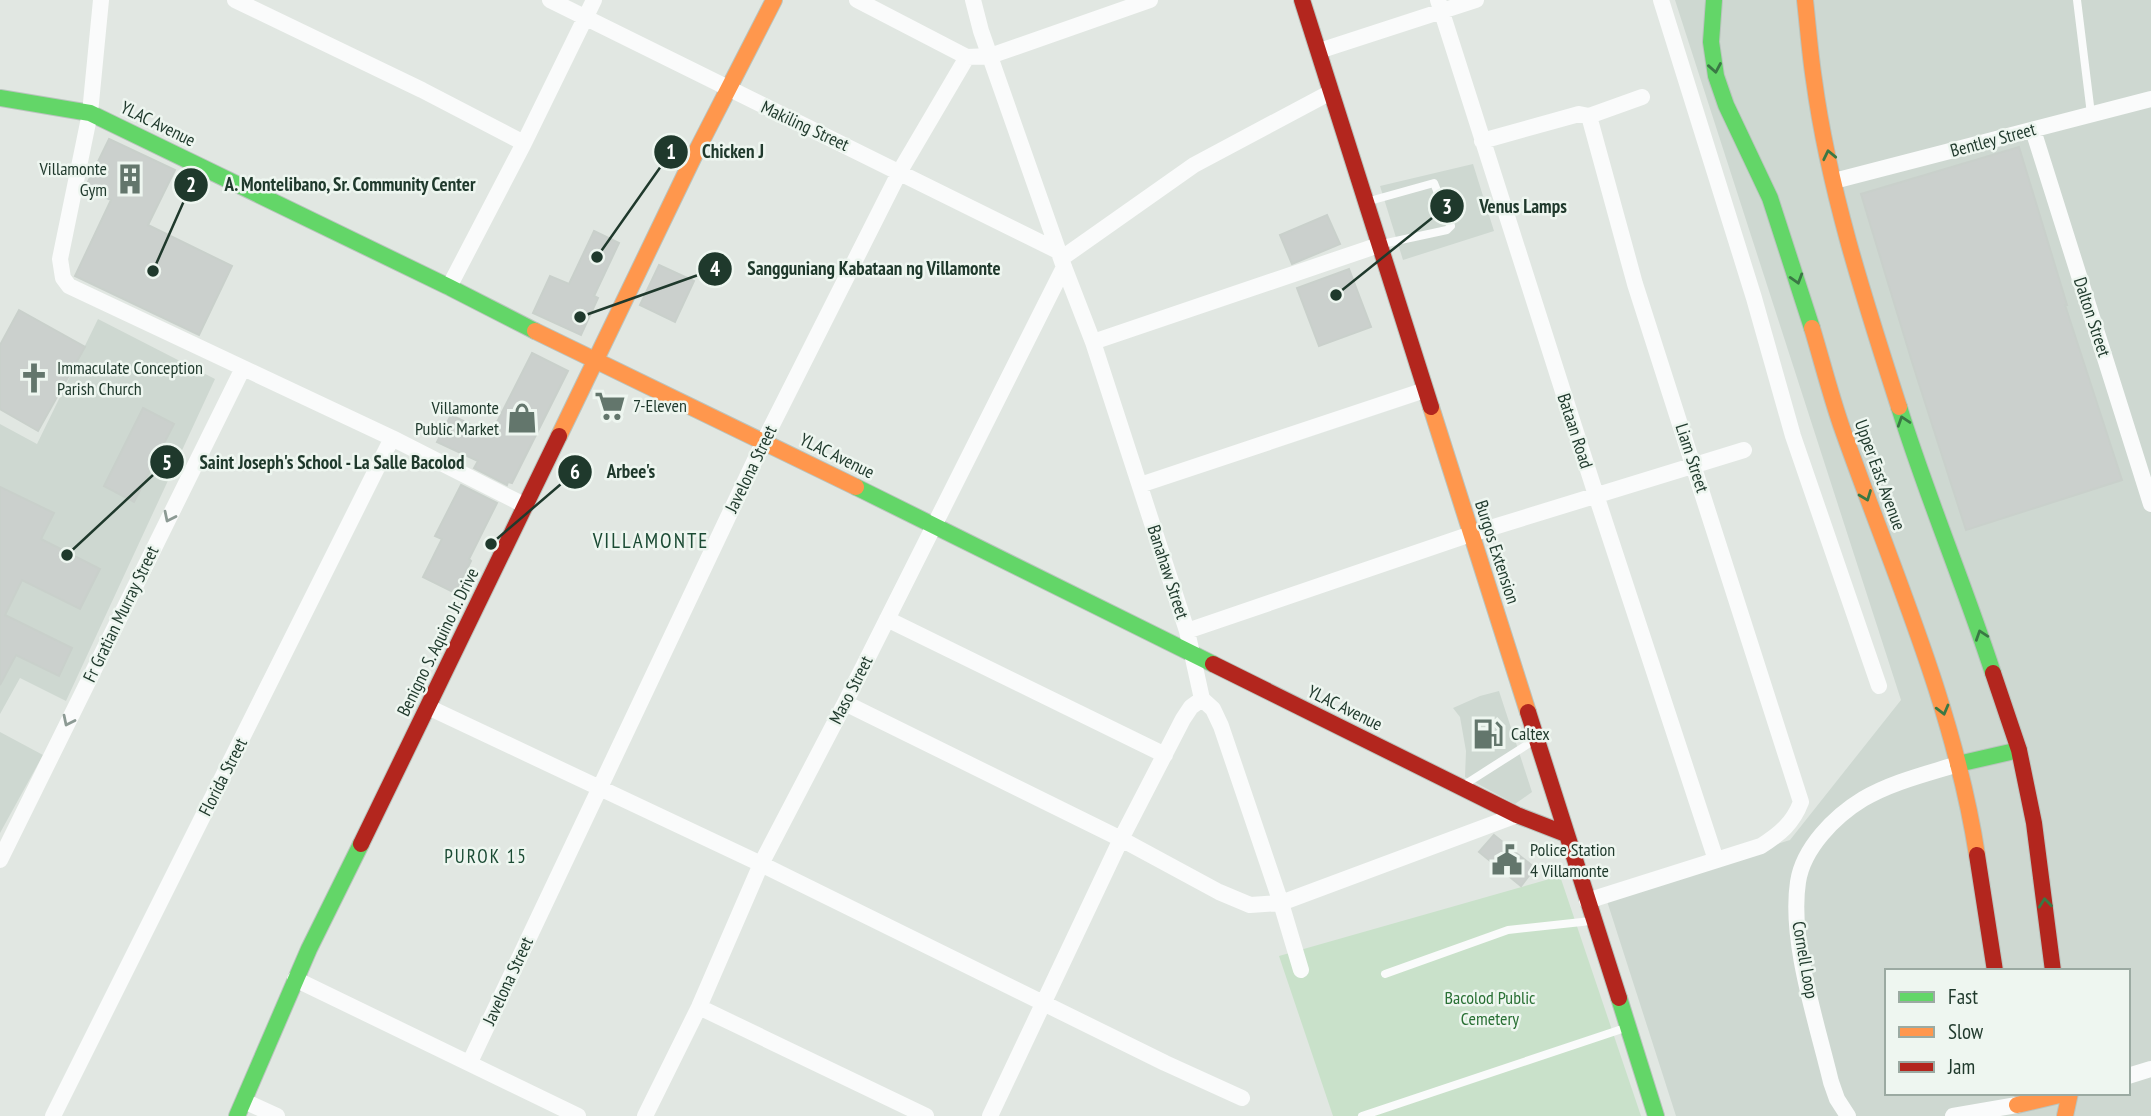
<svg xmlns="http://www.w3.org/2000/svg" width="2151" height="1116" font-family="'PT Sans Narrow',sans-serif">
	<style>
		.built { fill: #ced8d1; fill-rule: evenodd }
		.green { fill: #c9e1ca }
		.building { fill: #cbd0cd; stroke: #c9d0cb; stroke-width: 2 }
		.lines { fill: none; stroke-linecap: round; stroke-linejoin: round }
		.fast-casing { stroke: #bac4be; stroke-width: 18 }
		.slow-casing { stroke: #bac4be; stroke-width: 18 }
		.jam-casing { stroke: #bac4be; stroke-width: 18 }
		.lane { stroke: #fafbfb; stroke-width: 8 }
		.street { stroke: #fafbfb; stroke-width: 16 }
		.fast { stroke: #63d668; stroke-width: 16 }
		.slow { stroke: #ff974d; stroke-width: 16 }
		.jam { stroke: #b3261e; stroke-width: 16 }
		.oneway { stroke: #3a7844 }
		.oneway2 { stroke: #8c9a94 }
		.labels { text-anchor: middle; stroke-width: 5; stroke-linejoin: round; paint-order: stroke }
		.street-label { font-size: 18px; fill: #1f392c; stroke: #eef6f0 }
		.poi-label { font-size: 18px; fill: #1f392c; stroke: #eef6f0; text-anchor: start }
		.park-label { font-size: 18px; fill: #297034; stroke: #eef6f0 }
		.neighbourhood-label { font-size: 19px; letter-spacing: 2px; fill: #1b4b34; stroke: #eef6f0 }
		.quarter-label { font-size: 21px; letter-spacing: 2px; fill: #1b4b34; stroke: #eef6f0 }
		.leader { fill: none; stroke: #1f392c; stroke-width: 2.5 }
		.callout-dot { fill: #1f392c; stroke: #eef6f0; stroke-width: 2.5 }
		.mark-label { font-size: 21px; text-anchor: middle; font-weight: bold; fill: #fff }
		.callout-label { font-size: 19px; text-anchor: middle; font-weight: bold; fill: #1f392c; stroke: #eef6f0; stroke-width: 5; stroke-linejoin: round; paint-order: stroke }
	</style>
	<rect width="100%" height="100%" fill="#e1e7e2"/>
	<path class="built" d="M1675 0H2151V1116H1676L1606 898 1790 840 1901 700ZM1887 971H2128V1093H1887Z
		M1473 164 1494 231 1403 260 1380 186Z
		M98 319 215 379 66 701 20 678 0 714V424L37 444Z
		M1499 691 1532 792 1515 804 1465 777 1466 751 1460 717 1453 708 1480 696Z
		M0 732 43 755 0 833Z"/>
	<path class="green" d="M1560 876 1641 1116H1333L1279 956Z"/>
	<path class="building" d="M109 139 175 170 148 225 232 266 199 335 75 276 111 200 85 188Z
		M2019 147 2067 305H2065L2122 480 1966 530 1913 365 1861 194Z
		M1327 215 1340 244 1292 264 1280 235Z
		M594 231 619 243 594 296 598 298 581 335 533 313 550 276 569 284Z
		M659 265 694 281 675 322 640 305Z
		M1349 269 1371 327 1319 346 1297 288Z
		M19 310 85 347 38 431 0 409V345Z
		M532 353 568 371 512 483 508 482 507 485 474 468 478 461 437 442 451 415 491 434Z
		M143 408 174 424 134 502 104 486Z
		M461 485 497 503 469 559 471 561 455 593 423 577 442 539 435 536Z
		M0 487 54 513 41 539 100 569 80 609 22 580 5 615 72 648 59 676 16 655 0 685Z
		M1494 835 1535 868 1521 886 1479 852Z"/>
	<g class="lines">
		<g class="fast-casing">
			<path id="fast" d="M1714 0 1711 42 1716 76 1726 105 1770 198 1812 328
				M0 98 90 113 449 287 535 331
				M1899 407C1927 497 1964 584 1993 673
				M856 487 1213 664
				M1958 764 2019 750
				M1619 998 1656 1116
				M237 1116 309 949 361 844"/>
		</g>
		<g class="slow-casing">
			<path id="slow" d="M1805 0C1808 27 1810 54 1814 80 1829 191 1865 301 1899 407
				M1812 328C1822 361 1830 393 1841 425 1891 567 1954 706 1977 855
				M535 331 856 487
				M1431 407 1528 712
				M559 436 696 152 774 0
				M2017 1105 2068 1093
				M2065 1116 2070 1093"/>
		</g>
		<g class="jam-casing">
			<path id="jam" d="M1302 0 1431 407
				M1213 664 1517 815 1566 834
				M1993 673 2019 750 2034 823 2053 971
				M1528 712 1619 998
				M361 844 559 436
				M1977 855 1995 971"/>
		</g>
		<path class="lane" d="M2077 0 2091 114
			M1366 202 1434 183 1451 226 1447 230 1382 244
			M1464 785 1536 739
			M1385 974 1508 930 1591 921
			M1362 1116 1628 1027"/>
		<path class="street" d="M101 0 90 113 60 259 63 278 69 286 392 438 524 505
			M235 0 422 90 524 143
			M550 0 1060 252
			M857 0 967 57
			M973 0 981 31 1064 267 1093 342 1187 631 1202 699 1213 709 1221 726 1281 903 1517 815
			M1438 0 1596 495 1716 860
			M1661 0 1754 298 1793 436 1879 686
			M1319 51 1476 0
			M1589 116 1642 97
			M2033 130 2151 504
			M1482 141 1579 114 1589 116 1635 284 1801 802C1793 823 1780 834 1761 846L1587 901
			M1834 181 2151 99
			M1062 258 1194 165 1331 92
			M449 287 524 143 594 0
			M1093 342 1379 245
			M1140 485 1425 390
			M887 619 1165 755
			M1187 631 1471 534 1744 450
			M845 703 1121 839 1219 892 1250 905 1281 903 1301 970
			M428 707 761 864 1165 1063 1242 1098
			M0 860 243 368
			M295 979 578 1116
			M699 1007 926 1116
			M470 1062 764 441 900 171 967 57 990 56 1150 0
			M2128 1076 2151 1069
			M244 1101 277 1116
			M53 1116 392 438
			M645 1116 699 1007 761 864 845 703 1064 267
			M990 1116 1121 839 1183 719 1191 707 1202 699
			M1848 1116 1837 1099 1831 1082C1817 1023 1789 941 1798 882 1803 848 1835 816 1863 799 1892 782 1926 774 1958 764
			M1953 1116 2017 1105"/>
		<use href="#fast" class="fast"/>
		<use href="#slow" class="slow"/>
		<use href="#jam" class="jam"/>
	</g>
	<defs><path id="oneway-chevron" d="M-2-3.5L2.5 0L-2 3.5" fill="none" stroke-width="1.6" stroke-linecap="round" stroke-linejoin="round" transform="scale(1.75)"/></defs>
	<g class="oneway">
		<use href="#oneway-chevron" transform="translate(1715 68) rotate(80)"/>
		<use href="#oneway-chevron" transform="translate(1829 155) rotate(-102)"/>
		<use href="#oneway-chevron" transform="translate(1797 279) rotate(73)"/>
		<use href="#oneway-chevron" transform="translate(1903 421) rotate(-108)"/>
		<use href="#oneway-chevron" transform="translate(1866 496) rotate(69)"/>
		<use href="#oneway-chevron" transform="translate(1981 635) rotate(-109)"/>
		<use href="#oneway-chevron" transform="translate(1943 710) rotate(75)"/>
		<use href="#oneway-chevron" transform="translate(2045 903) rotate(-96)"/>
	</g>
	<g class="oneway2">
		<use href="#oneway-chevron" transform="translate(169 517) rotate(116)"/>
		<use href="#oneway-chevron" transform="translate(68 721) rotate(116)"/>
	</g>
	<defs>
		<g id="building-bare" transform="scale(2.415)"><path d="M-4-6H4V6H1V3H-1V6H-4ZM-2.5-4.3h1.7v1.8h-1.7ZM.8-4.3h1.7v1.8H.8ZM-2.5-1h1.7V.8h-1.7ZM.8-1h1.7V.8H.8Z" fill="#63766c" stroke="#eef6f0" stroke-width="2.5" paint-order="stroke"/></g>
		<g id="church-bare" transform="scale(2.415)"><path d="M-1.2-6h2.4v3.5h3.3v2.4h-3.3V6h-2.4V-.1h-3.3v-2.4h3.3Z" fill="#63766c" stroke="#eef6f0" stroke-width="2.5" paint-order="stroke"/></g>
		<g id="supermarket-bare" transform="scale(2.415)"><path d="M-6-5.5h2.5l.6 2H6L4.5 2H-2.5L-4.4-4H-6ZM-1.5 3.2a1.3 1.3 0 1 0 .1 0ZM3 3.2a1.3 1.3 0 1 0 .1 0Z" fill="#63766c" stroke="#eef6f0" stroke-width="2.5" paint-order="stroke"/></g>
		<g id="shop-bare" transform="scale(2.415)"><path d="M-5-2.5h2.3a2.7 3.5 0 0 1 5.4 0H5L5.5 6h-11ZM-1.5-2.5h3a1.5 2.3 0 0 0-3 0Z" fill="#63766c" stroke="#eef6f0" stroke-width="2.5" paint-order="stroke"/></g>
		<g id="fuel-bare" transform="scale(2.415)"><path d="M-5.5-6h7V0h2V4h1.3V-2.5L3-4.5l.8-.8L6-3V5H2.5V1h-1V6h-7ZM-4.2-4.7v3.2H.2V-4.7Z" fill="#63766c" stroke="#eef6f0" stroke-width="2.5" paint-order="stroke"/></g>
		<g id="civic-bare" transform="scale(2.415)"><path d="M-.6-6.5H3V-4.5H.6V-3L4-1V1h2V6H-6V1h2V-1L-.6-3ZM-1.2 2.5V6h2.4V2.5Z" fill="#63766c" stroke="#eef6f0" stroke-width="2.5" paint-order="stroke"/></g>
	</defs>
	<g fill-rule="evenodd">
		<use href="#building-bare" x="130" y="179"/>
		<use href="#church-bare" x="34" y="378"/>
		<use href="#supermarket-bare" x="610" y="406"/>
		<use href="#shop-bare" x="522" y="418"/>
		<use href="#fuel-bare" x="1488" y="734"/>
		<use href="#civic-bare" x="1507" y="860"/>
	</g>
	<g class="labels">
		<g class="street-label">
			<text transform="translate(158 124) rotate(26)" y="6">YLAC Avenue</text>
			<text transform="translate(805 126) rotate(25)" y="6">Makiling Street</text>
			<text transform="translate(1993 140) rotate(-15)" y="6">Bentley Street</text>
			<text transform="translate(2092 317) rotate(72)" y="6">Dalton Street</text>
			<text transform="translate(1575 431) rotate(72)" y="6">Bataan Road</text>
			<text transform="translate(837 456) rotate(26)" y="6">YLAC Avenue</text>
			<text transform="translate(1692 458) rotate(72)" y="6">Liam Street</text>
			<text transform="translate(751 469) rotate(-64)" y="6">Javelona Street</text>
			<text transform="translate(1880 475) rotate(70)" y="6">Upper East Avenue</text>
			<text transform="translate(1497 552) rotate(72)" y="6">Burgos Extension</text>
			<text transform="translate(1168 572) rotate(72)" y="6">Banahaw Street</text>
			<text transform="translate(121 614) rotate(-64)" y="6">Fr Gratian Murray Street</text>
			<text transform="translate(438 642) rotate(-64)" y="6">Benigno S. Aquino Jr. Drive</text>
			<text transform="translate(851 690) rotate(-63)" y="6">Maso Street</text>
			<text transform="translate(1345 708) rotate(26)" y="6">YLAC Avenue</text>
			<text transform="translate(223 777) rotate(-63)" y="6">Florida Street</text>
			<text transform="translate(1805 960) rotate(80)" y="6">Cornell Loop</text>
			<text transform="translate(508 981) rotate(-65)" y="6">Javelona Street</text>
		</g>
		<g class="poi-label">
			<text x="107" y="175" text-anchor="end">Villamonte<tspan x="107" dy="21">Gym</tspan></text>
			<text x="57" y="374">Immaculate Conception<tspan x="57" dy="21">Parish Church</tspan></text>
			<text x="633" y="412">7-Eleven</text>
			<text x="499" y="414" text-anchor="end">Villamonte<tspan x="499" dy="21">Public Market</tspan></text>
			<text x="1511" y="740">Caltex</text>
			<text x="1530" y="856">Police Station<tspan x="1530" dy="21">4 Villamonte</tspan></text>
		</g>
		<g class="park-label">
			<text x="1490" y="1004">Bacolod Public<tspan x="1490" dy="21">Cemetery</tspan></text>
		</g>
		<g class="neighbourhood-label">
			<text x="486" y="863">PUROK 15</text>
		</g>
		<g class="quarter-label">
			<text x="651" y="548">VILLAMONTE</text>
		</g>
	</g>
	<path class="leader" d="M597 257L671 152M153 271L191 185M1336 295L1447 206M580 317L715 269M67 555L167 462M491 544L575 472"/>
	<g class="callout-dot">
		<circle cx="597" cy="257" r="7"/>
		<circle cx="153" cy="271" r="7"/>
		<circle cx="1336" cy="295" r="7"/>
		<circle cx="580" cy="317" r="7"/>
		<circle cx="67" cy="555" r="7"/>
		<circle cx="491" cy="544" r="7"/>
		<circle cx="671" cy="152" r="18"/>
		<circle cx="191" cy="185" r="18"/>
		<circle cx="1447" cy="206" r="18"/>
		<circle cx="715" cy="269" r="18"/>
		<circle cx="167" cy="462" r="18"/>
		<circle cx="575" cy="472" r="18"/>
	</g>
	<g class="mark-label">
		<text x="671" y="159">1</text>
		<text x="191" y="192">2</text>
		<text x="1447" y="214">3</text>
		<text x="715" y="276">4</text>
		<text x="167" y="470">5</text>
		<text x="575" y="479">6</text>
	</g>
	<g class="callout-label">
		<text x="733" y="158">Chicken J</text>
		<text x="350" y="191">A. Montelibano, Sr. Community Center</text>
		<text x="1523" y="213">Venus Lamps</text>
		<text x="874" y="275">Sangguniang Kabataan ng Villamonte</text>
		<text x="332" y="469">Saint Joseph's School - La Salle Bacolod</text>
		<text x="631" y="478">Arbee's</text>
	</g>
	<rect x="1885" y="969" width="245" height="126" fill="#eef6f0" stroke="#9baaa2" stroke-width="2"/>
	<rect x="1899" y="992" width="35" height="10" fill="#63d668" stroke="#9baaa2" stroke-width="2"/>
	<text x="1948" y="1004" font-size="21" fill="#1f392c">Fast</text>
	<rect x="1899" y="1027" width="35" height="10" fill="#ff974d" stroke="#9baaa2" stroke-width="2"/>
	<text x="1948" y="1039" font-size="21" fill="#1f392c">Slow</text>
	<rect x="1899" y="1062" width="35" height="10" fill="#b3261e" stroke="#9baaa2" stroke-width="2"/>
	<text x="1948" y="1074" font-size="21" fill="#1f392c">Jam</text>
</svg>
